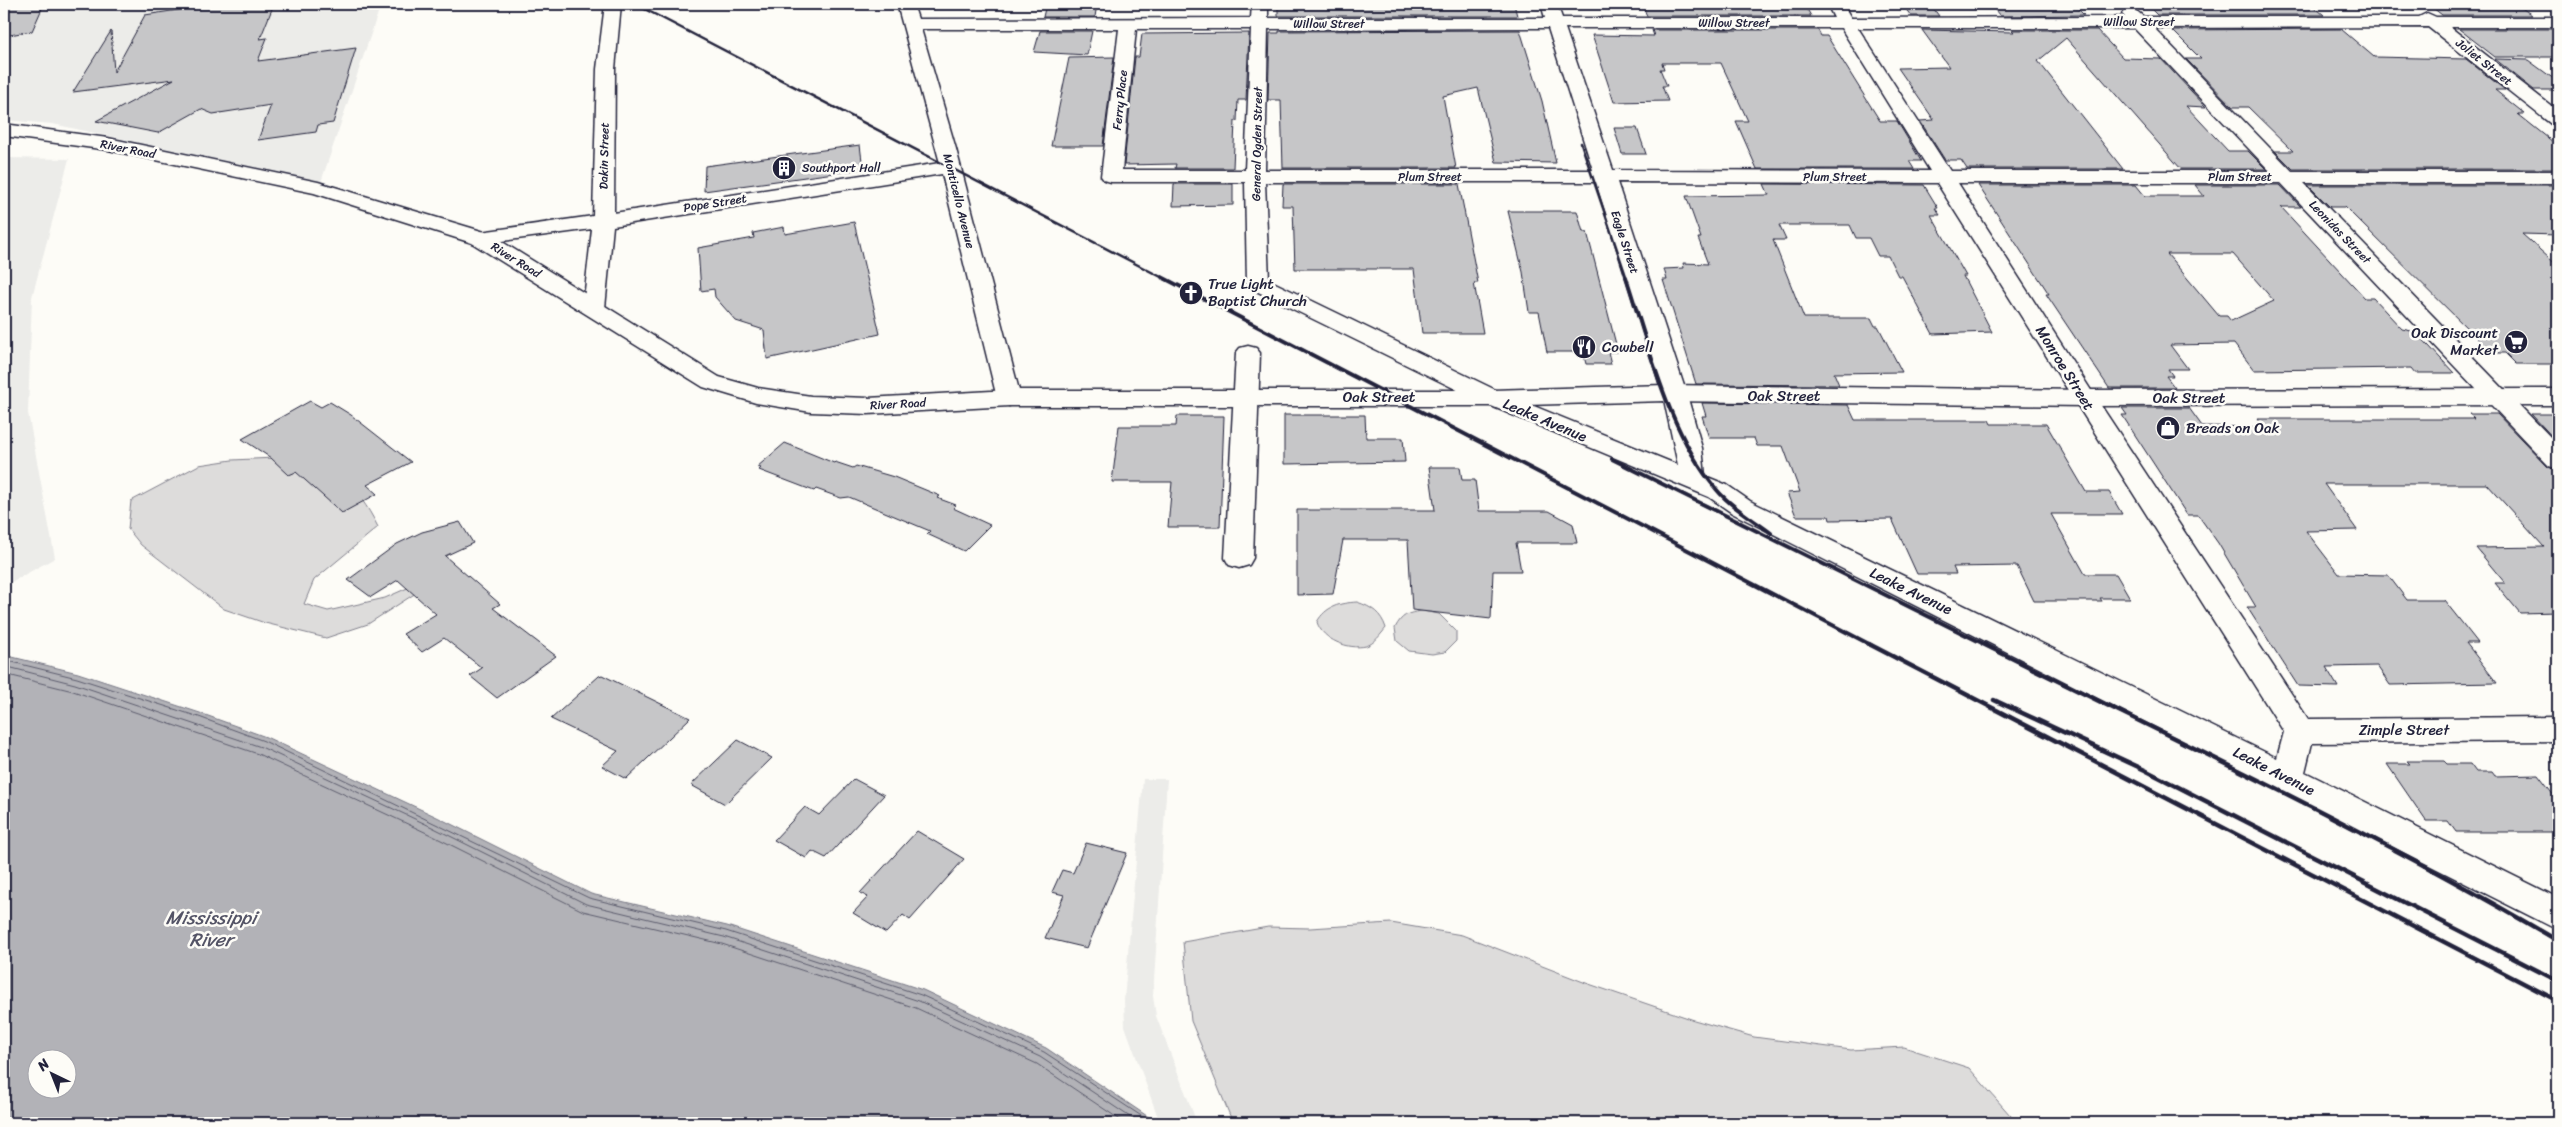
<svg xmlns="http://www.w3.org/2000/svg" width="2562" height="1127" font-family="Sriracha,sans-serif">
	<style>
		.built { fill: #ecece9 }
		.green { fill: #dddcdb; stroke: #807f8b }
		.water { fill: #b2b2b7; stroke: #787885; fill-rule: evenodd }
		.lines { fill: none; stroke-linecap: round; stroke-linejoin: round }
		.shore { stroke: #5c5c6d; stroke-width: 1 }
		.building { fill: #c6c6c8; stroke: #22223b; fill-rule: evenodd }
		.minor-casing { stroke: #22223b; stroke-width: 3 }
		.major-casing { stroke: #22223b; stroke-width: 3 }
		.minor { fill: #fdfcf7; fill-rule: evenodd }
		.major { fill: #fdfcf7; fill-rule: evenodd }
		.rail-far2 { stroke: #22223b; stroke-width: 2.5 }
		.rail-far1 { stroke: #22223b; stroke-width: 4 }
		.rail { stroke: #22223b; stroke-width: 4.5 }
		.labels { text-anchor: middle; stroke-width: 5; stroke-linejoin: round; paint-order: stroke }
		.far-street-label { font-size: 12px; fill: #22223b; stroke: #fdfcf7 }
		.far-poi-label { font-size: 12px; fill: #22223b; stroke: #fdfcf7; text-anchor: start }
		.poi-label { font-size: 15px; fill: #22223b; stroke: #fdfcf7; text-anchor: start }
		.street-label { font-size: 15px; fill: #22223b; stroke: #fdfcf7 }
		.near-water-label { font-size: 19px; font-style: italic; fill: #545466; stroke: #fdfcf7 }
	</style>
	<rect width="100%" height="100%" fill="#fdfcf7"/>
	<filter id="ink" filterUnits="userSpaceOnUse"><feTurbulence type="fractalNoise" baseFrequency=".02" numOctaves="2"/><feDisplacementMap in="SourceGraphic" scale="10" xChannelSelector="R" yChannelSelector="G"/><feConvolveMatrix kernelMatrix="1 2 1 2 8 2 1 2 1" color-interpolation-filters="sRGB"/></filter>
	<g filter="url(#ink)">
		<path class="built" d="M4 4H381L321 182 53 124 4 120Z
			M4 158 69 159 32 297 28 413 55 558 4 586Z
			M1143 779H1167L1153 996 1156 1016 1197 1123H1160L1125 1026 1124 1000Z"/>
		<path class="green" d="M296 457C341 479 355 481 378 527L314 580 304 604 328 611 385 598 421 582 416 593 368 624 326 638 265 623 224 609 141 545 128 529 131 501 199 465 232 460Z
			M1357 602C1372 607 1381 613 1386 628 1381 634 1374 644 1366 646 1349 650 1322 640 1317 622 1326 606 1340 603 1357 602Z
			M1422 611 1439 614 1456 631V641L1445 652 1432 654 1409 651 1397 641 1395 628C1402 615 1407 613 1422 611Z
			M1391 923 1462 935 1586 983 1694 1020 1754 1037 1851 1050 1904 1047 1969 1068 2017 1123H1233L1191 1021 1183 942 1268 927 1310 928Z"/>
		<path class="water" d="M4 655 78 673 200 713 266 737 437 817 591 894 727 926 923 990 1046 1048 1150 1118 1170 1123H4ZM38 1060H68V1090H38Z"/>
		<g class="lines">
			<path class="shore" d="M4 660 77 678 199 717 264 741 589 898 726 931 921 995 1044 1052 1152 1123
				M4 666 75 684 261 747 432 827 586 904 724 937 919 1001 1040 1057 1139 1123
				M4 674 73 691 258 754 429 834 583 911 722 944 916 1008 1037 1064 1125 1123"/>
		</g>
		<path class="building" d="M4 4H44L32 31 4 36Z
			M217 4H274L260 39 267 38 258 61 356 48 333 123 318 125 316 132 258 140 271 105 213 114 201 109 158 133 96 121 174 79 73 92 111 31 114 72 145 15Z
			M1046 4H1097L1095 17H1043Z
			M1282 4H1514L1517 16H1278V7H1282Z
			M1642 4H1804L1811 16H1647Z
			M1902 4H1930L1939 16H1911Z
			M1990 4H2073L2084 15 2000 16Z
			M2146 4H2311L2324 15H2157Z
			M2428 4H2516L2532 15H2442Z
			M2341 29 2374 57 2466 59 2505 90H2495L2525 114H2518L2558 146V169H2293L2275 151H2293L2248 107H2233L2186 59H2201L2172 30Z
			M2459 29H2551L2558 34V57H2495Z
			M1520 30 1542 101 1556 163 1496 162 1478 88 1443 96 1456 168H1283L1281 100H1268L1270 33H1279V31Z
			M1652 30H1818L1821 36H1827L1880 121H1897L1921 161H1909L1914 169H1757L1736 121H1748L1721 63H1662L1664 69H1660L1667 86H1662L1668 101 1614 102 1592 35 1654 36Z
			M1922 30 2014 32 2012 30H2097L2123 58 2161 59 2206 107 2186 106 2228 151H2248L2266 169H2181L2066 38 2038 61 2123 169H1967L1961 160H1945L1920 121 1934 120 1898 68 1949 67Z
			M1040 31H1092L1087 55 1034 52Z
			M1249 33 1246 100H1238L1237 121H1235L1233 168H1175L1176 164 1124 165 1135 57H1139L1142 34Z
			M1114 57 1103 146H1051L1069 58Z
			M2495 59 2528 60 2558 82V90H2534Z
			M1614 128H1637L1646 154H1622Z
			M860 145 863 169 704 191 705 166Z
			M1174 184H1233V205L1173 206Z
			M1283 184H1459L1478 283H1474L1483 333H1422L1414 269H1295L1293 206H1282Z
			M1764 184 1924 185 1938 208H1935L1940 215H1931L1966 276H1963L1992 332 1933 334 1902 276H1898L1888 256H1878L1869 238H1856L1850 225H1779L1786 240H1773L1804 318H1871L1875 326H1878L1902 372 1834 373 1839 385 1696 384 1663 280H1667L1664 269 1684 268 1683 263 1708 264 1698 238H1701L1686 196 1769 195Z
			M1978 185H2136L2145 196H2204L2195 185H2280L2301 207H2281L2365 298H2373L2402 329 2416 332 2454 373H2415L2411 368 2254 370 2234 344 2170 345 2188 369H2168L2173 376H2166L2175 388H2109L2046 294H2049ZM2167 254H2233L2274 301 2231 321 2227 316H2219Z
			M2308 185H2558V235L2522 234 2558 266V364H2516L2505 353H2492L2345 207H2330Z
			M1508 211H1577L1583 232H1587L1618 352H1608L1611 364H1586L1583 352H1547L1539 312H1529L1523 272Z
			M854 222 880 334 767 359 764 330 736 321 715 297 714 289 701 291 698 248 754 238 753 233 784 227 785 234Z
			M310 401 321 407 330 402 351 415 411 462 367 485 377 494 342 513 296 472 289 475 271 458 242 439Z
			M1702 403 1848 405 1855 420H1989L1991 424H2046L2086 492H2109L2122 514H2051L2085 574H2116L2130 598H2100L2102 601H2034L2017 566 1953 567 1956 574H1917L1892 519 1830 520 1829 516H1796L1787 493 1800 492 1783 446H1757L1754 438H1709L1702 416H1706Z
			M2122 408H2189L2202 426 2263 427 2257 419H2474L2469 414H2497L2548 467 2558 471V612L2520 613 2495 583H2505L2476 548 2544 547 2487 484H2324L2357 530 2306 531 2339 574 2388 575 2407 600H2444L2478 643H2466L2497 683 2390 685 2377 666 2326 667 2338 687 2298 686 2247 607H2256L2218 543 2198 515H2187L2122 415H2127Z
			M2531 414H2558V443Z
			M1284 415H1365L1366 438H1403L1405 462 1284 464Z
			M1177 416H1224L1220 527H1168L1172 482H1112L1119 426H1176Z
			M785 443 834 463 835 462 853 468 856 466 894 477 940 496 937 498 956 505 953 508 990 525 964 551 927 534 930 531 849 497 841 498 816 489 814 491 759 470 761 468 757 467Z
			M1429 467H1460L1462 480H1475L1479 511H1549L1573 524 1577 543H1516L1521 571H1493L1491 619 1412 610 1408 540H1343L1333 594 1297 595V510H1435Z
			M460 522 473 543 445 556 500 604 493 608 556 656 497 698 470 676 482 668 444 638 422 652 403 634 436 614 398 580 371 597 348 580 397 544 422 532Z
			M602 675 690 718 626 779 602 766 618 751 551 719 599 676Z
			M738 740 772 758 725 804 691 785Z
			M2407 761H2444L2447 764H2470L2476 772H2492L2495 776 2538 775 2558 801V832H2456L2448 821H2426L2387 764H2410Z
			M854 779 884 795 826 858 812 851 806 858 774 840 805 807 819 815Z
			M917 831 964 859 910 920 903 915 886 933 853 913 868 897 860 893Z
			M1086 843 1127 853 1087 948 1045 938 1064 895 1052 892 1062 870 1073 873Z"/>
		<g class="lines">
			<g class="minor-casing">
				<path id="minor" d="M605 4H621L615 69 614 213 940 163 897 4H913L918 19 1251 18 1252 4H1268V18H1545L1541 4H1557L1562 18H1834L1830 10 1832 6H1844L1851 18 2125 17 2122 14 2125 10C2134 8 2137 11 2144 17H2419L2427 13 2436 17H2558V27H2450L2558 111V126L2551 124 2428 27 2154 28 2292 171H2558V183H2304L2558 445V469L2549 466 2281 183H1958L2094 395 2308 719 2558 717V741L2312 743 2305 772 2558 898V930L1732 513 1709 497 1484 403 1250 288 1247 283 1245 182H1111L1104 180 1101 176 1119 29H921L956 149 1021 398 1018 403 1009 406 1000 403 997 398 942 174 613 226 605 308 602 313 594 315 586 313 583 308 592 229 480 244 472 243 469 238 472 233 480 232 593 216 597 69ZM1548 28 1593 170H1265L1268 29ZM1565 28H1841L1930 171 1613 170ZM1858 28H2134L2270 171H1950ZM1136 29H1251L1245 170H1122ZM1265 182H1596L1663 395 1678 465 1502 393 1269 280ZM1617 182 1937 183 2284 732 2277 758 1750 501 1727 485 1705 476 1702 448 1687 395Z
					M1248 346 1256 348 1260 353 1253 558 1249 565 1239 568 1229 565 1225 558 1236 353 1240 348Z"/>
			</g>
			<g class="major-casing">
				<path id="major" d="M4 124 108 138 318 182 488 233 719 377 758 388 811 396 868 398 1009 390H1493L1665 385 2084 390 2558 389V405L2084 406 1665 401 1493 406H1009L868 414 811 412 756 403 703 387 472 243 314 193 108 150 4 136Z"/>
			</g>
			<use href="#minor" class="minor"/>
			<use href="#major" class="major"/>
			<path class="rail-far2" d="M635 4 1165 279
				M1581 143 1627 279"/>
			<path class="rail-far1" d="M1162 277 1871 645
				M1626 277C1649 347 1669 434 1717 490 1731 507 1754 520 1771 533
				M1612 459 1986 645"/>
			<path class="rail" d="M1869 644 2558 1001
				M1983 644C2176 740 2372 831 2558 941
				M1994 700 2145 770 2558 981"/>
		</g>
	</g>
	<defs>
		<g id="building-disc" transform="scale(1.25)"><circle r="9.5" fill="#22223b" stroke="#fdfcf7"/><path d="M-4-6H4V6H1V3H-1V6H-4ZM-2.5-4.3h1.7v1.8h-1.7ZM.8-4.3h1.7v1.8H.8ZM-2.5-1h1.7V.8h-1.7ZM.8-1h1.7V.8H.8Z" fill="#fff"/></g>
		<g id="church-disc" transform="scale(1.25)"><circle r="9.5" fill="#22223b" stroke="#fdfcf7"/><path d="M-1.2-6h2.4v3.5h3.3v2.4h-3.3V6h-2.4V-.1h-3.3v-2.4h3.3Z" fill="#fff"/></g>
		<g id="supermarket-disc" transform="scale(1.25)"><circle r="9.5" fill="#22223b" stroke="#fdfcf7"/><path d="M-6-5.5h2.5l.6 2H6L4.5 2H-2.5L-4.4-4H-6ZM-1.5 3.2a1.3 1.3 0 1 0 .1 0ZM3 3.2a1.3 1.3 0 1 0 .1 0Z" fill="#fff"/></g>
		<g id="restaurant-disc" transform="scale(1.25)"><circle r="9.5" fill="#22223b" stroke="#fdfcf7"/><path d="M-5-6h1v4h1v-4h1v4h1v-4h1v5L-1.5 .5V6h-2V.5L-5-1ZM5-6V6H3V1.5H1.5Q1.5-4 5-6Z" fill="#fff"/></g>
		<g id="shop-disc" transform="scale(1.25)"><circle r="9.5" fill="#22223b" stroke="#fdfcf7"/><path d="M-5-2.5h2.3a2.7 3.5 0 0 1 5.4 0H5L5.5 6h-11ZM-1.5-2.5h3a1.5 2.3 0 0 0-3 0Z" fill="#fff"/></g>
	</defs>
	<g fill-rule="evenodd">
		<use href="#building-disc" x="784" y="168"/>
		<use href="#church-disc" x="1191" y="293"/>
		<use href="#supermarket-disc" x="2516" y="342"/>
		<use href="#restaurant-disc" x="1584" y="347"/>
		<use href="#shop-disc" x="2168" y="428"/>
	</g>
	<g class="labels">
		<g class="far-street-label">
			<text x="2139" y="26">Willow Street</text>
			<text x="1734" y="27">Willow Street</text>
			<text x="1329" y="28">Willow Street</text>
			<text transform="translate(2484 62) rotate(38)" y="4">Joliet Street</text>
			<text transform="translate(1120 100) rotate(-84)" y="4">Ferry Place</text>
			<text transform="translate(1257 144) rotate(-89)" y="4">General Ogden Street</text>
			<text transform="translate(128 149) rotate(11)" y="4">River Road</text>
			<text transform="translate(604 156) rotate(-89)" y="4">Dakin Street</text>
			<text x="1430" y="181">Plum Street</text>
			<text x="1835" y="181">Plum Street</text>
			<text x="2240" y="181">Plum Street</text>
			<text transform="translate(959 201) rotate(76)" y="4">Monticello Avenue</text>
			<text transform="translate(715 203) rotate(-9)" y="4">Pope Street</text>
			<text transform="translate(2340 232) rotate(46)" y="4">Leonidas Street</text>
			<text transform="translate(1625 242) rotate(72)" y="4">Eagle Street</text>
			<text transform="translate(516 260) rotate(32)" y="4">River Road</text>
			<text transform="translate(898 404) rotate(-3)" y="4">River Road</text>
		</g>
		<g class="far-poi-label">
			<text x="802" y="172">Southport Hall</text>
		</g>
		<g class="poi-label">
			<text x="1208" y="289">True Light<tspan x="1208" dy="17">Baptist Church</tspan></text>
			<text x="2498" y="338" text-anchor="end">Oak Discount<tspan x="2498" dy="17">Market</tspan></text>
			<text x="1602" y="352">Cowbell</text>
			<text x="2186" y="433">Breads on Oak</text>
		</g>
		<g class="street-label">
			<text transform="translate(2065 368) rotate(58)" y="5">Monroe Street</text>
			<text x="1784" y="401">Oak Street</text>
			<text x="1379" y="402">Oak Street</text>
			<text x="2189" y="403">Oak Street</text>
			<text transform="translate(1545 420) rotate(23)" y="5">Leake Avenue</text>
			<text transform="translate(1911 591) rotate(26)" y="5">Leake Avenue</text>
			<text x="2404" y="735">Zimple Street</text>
			<text transform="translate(2274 771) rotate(27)" y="5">Leake Avenue</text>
		</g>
		<g class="near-water-label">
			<text x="211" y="924">Mississippi<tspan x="211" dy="22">River</tspan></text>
		</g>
	</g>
	<rect width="2562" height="1127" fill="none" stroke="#fdfcf7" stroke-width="20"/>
	<rect x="10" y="10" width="2542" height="1107" fill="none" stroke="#22223b" stroke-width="2" filter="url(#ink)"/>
	<g transform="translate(52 1074) rotate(317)"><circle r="24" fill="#fdfcf7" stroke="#a5a5ac"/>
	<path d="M0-4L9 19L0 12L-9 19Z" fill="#22223b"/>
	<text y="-8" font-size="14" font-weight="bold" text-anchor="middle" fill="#22223b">N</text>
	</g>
</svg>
